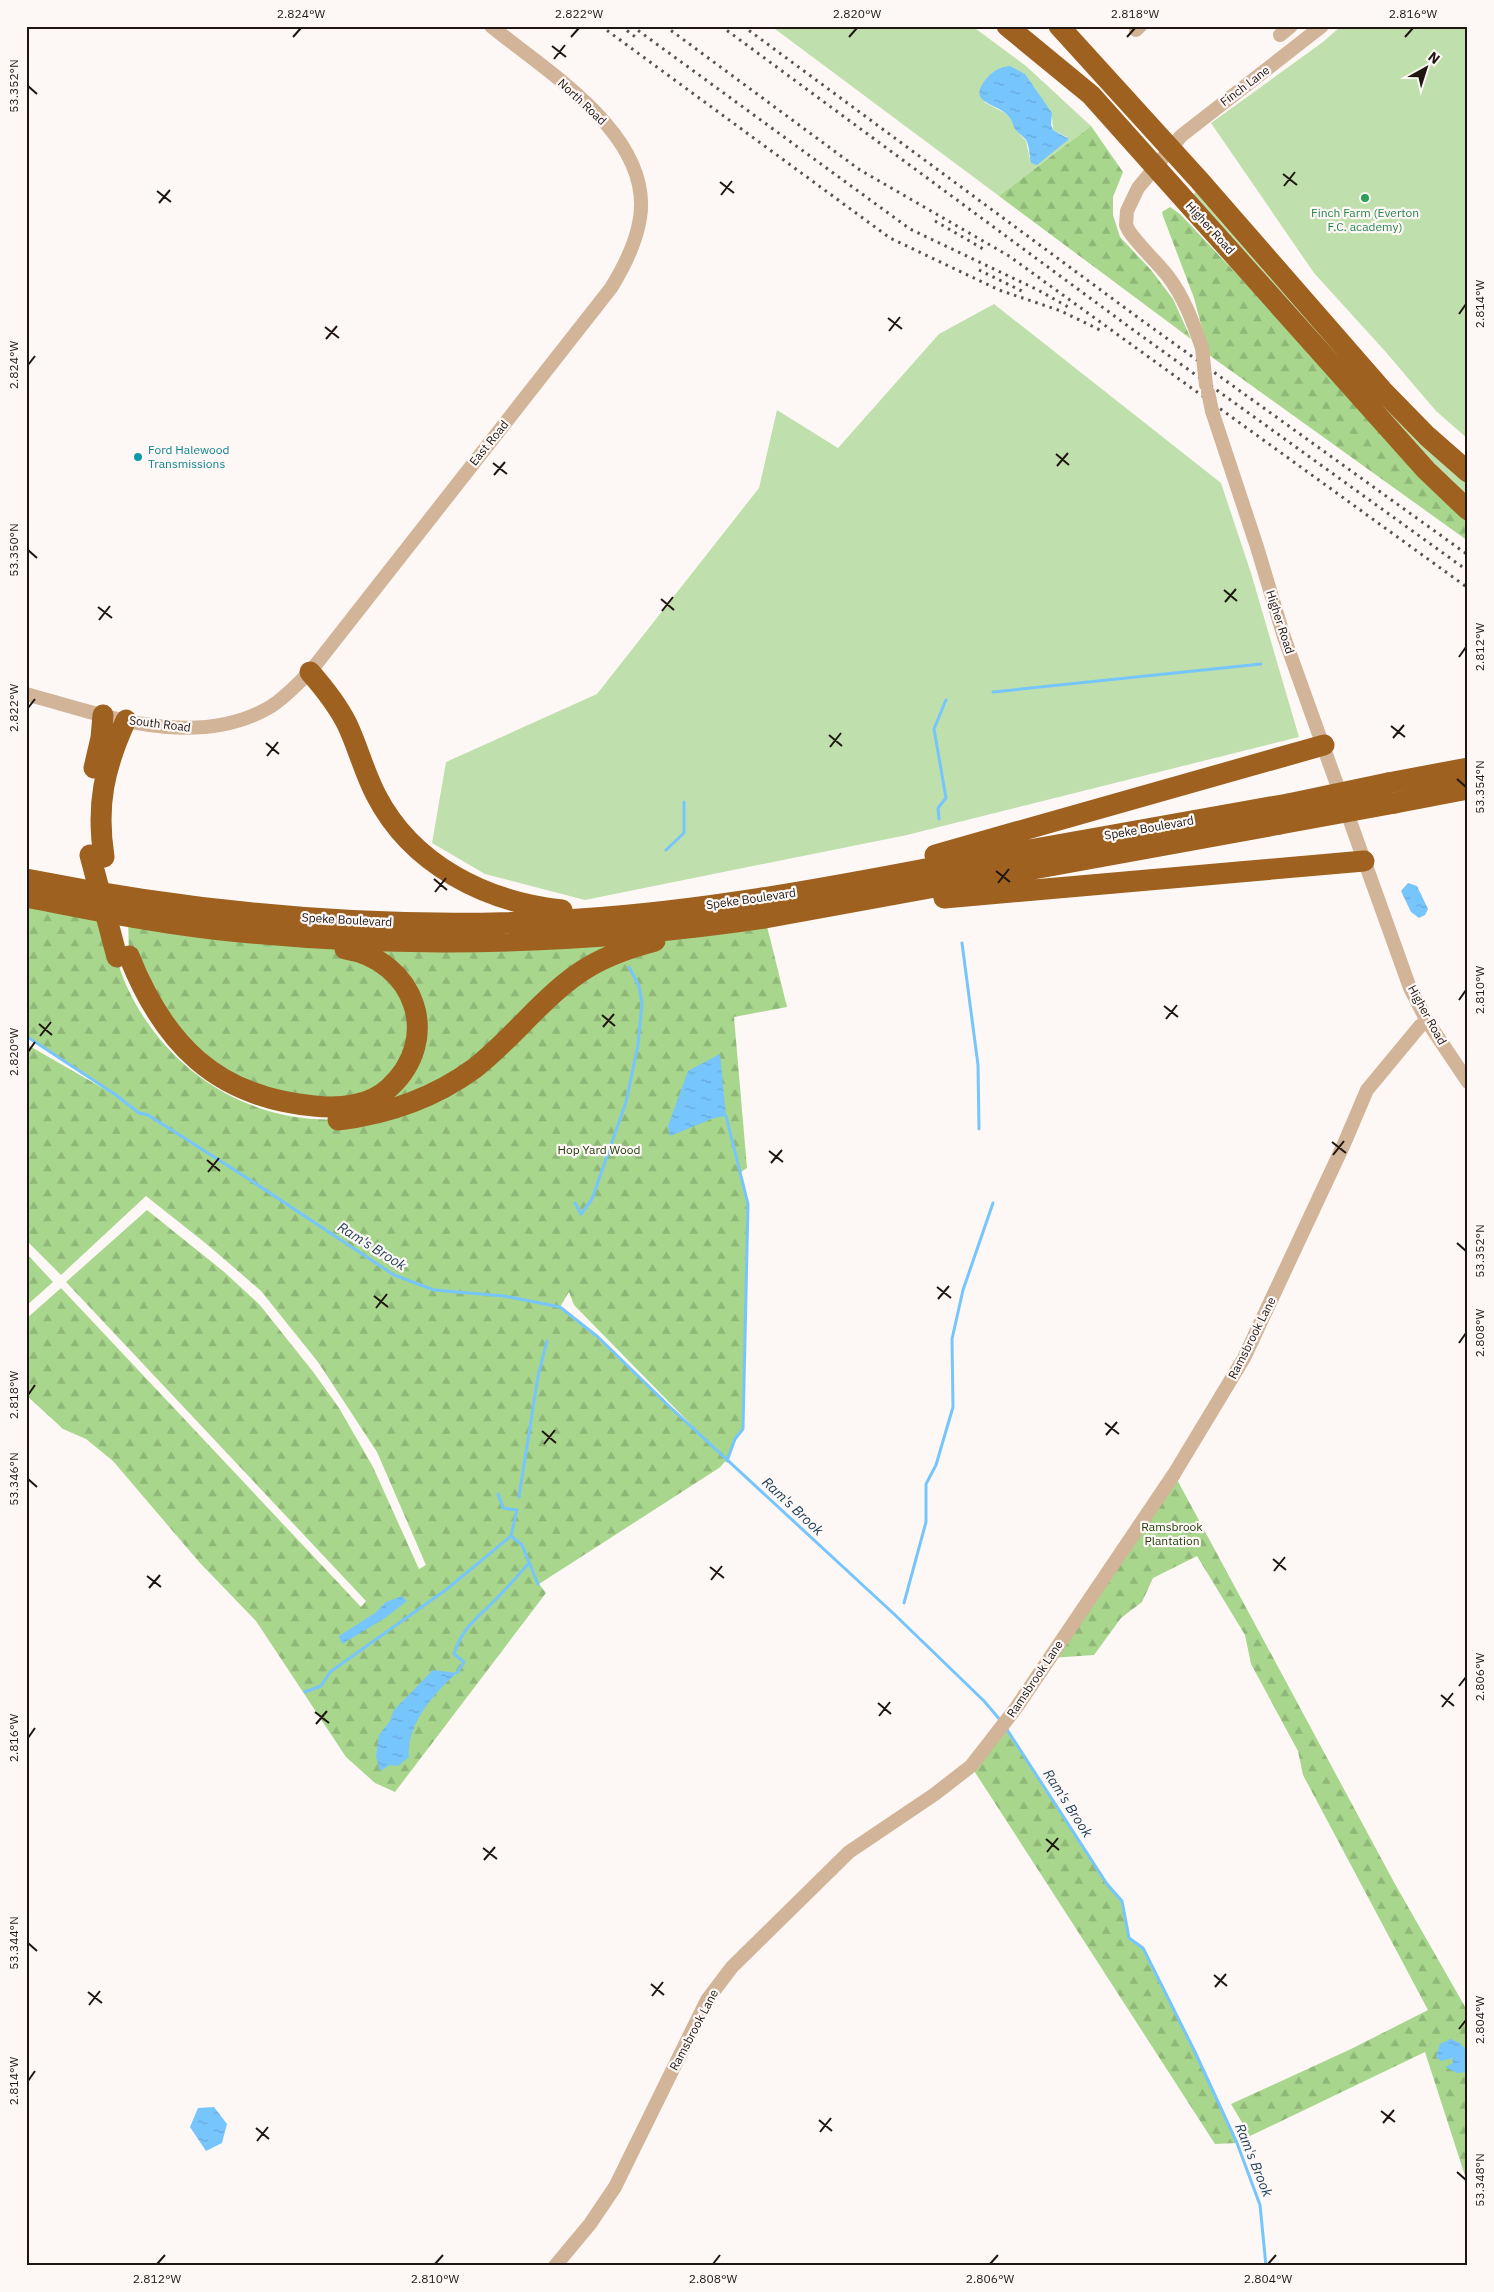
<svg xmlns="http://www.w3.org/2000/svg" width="1494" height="2292" font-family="'IBM Plex Sans',sans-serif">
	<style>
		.green { fill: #bfe0ac; fill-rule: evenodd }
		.forest { fill: url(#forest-firs); fill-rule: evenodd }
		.water { fill: url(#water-ripples) }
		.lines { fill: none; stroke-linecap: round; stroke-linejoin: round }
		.stream { stroke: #77c5fd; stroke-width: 3 }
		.minor { stroke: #d2b499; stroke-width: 14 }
		.highway { stroke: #9e611f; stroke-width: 21 }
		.rail { stroke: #5a524e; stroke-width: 3; stroke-dasharray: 2.5 5; stroke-linecap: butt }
		.minor-bridge { stroke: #d2b499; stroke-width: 14 }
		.highway-bridge { stroke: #9e611f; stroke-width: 21 }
		.ticks { fill: none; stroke: #1f1612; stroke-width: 2 }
		.leisure-dot { fill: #2e9e5b; stroke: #fdf8f6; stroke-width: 2 }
		.culture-dot { fill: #0f9aa8; stroke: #fdf8f6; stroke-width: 2 }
		.labels { text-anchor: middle; stroke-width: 4.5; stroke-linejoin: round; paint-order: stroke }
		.street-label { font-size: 12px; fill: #1f1612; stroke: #fdf8f6 }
		.leisure-label { font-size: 12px; fill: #27864d; stroke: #fdf8f6 }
		.culture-label { font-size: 12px; fill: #0d838f; stroke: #fdf8f6; text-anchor: start }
		.park-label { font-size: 12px; fill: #23400c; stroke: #fdf8f6 }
		.water-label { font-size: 14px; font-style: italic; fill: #1c3d55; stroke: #fdf8f6 }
		.neatline { fill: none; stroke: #1f1612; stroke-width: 2 }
		.ticks-label { font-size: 12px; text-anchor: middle; fill: #1f1612 }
	</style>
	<defs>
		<pattern id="forest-firs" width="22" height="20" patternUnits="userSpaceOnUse" patternTransform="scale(1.25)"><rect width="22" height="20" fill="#a7d68c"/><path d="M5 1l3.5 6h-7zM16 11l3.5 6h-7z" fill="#8fb778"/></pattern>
		<pattern id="water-ripples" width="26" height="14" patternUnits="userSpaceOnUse" patternTransform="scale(1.25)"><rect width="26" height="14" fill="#77c5fd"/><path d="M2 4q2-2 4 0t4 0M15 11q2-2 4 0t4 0" fill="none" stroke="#66a8d8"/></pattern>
	</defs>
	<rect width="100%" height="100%" fill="#fdf8f6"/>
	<path class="green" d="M771 26H972L1026 66 1091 126 999 196ZM1033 86 1052 117 1053 130 1067 137 1030 159 1026 141 1016 130 1011 119 1007 114 984 102Z
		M1341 26H1468V439L1436 411 1384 350 1314 273 1211 123 1323 42Z
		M1199 189 1468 480V488L1461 496 1190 197Z
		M994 304 1221 483 1251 573 1299 737 907 835 585 900 485 874 432 843 446 762 597 694 759 488 777 410 838 448 939 334Z"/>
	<path class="forest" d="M1091 126 1123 172 1113 197V215L1120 237 1151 270 1173 299 1191 339 999 196Z
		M1170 207 1180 214 1468 519V541L1209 355 1194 298 1163 216 1162 212Z
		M26 899 106 918C112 940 117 965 127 987 168 1075 256 1129 354 1118L292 1104 195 1059 129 956 128 917 765 918 787 1007 734 1017 747 1168 741 1172 748 1204 743 1429C732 1442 732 1457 719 1468L539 1584 546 1593 395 1792 375 1783 346 1757 256 1621 200 1563 113 1461 86 1439 63 1429 26 1395V1319L61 1288 361 1607 366 1601 66 1282 147 1210 223 1271 259 1304 314 1373 339 1408 373 1467 419 1569 426 1565 377 1452 318 1362 261 1291 209 1246 146 1196 61 1275 26 1240V1044L120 1098 26 1036ZM569 1292 574 1305 715 1449 598 1337 560 1307Z
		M26 1253 53 1282 26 1306Z
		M1174 1474 1395 1884 1468 2012V2185L1425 2052 1250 2136 1231 2104 1351 2049 1428 2010 1303 1775 1298 1751 1251 1664 1245 1635 1197 1556 1153 1578 1142 1602 1121 1618 1094 1655 1050 1658Z
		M1004 1724 1107 1884 1122 1901 1129 1938 1143 1948 1195 2052 1237 2143 1215 2144 971 1766Z"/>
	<path class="water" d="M1010 66 1025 74 1052 113 1051 125 1053 130 1069 139 1037 165 1031 163C1029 156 1030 147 1026 140 1023 136 1018 133 1015 129 1013 125 1012 121 1010 118 999 102 964 105 987 78 994 70 1000 67 1010 66Z
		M1408 883 1417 886 1428 909 1425 915 1419 918 1411 912 1401 891Z
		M720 1054 726 1116 714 1118 670 1136 668 1126 688 1071Z
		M402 1596 407 1601 385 1618 342 1644 339 1636 375 1613 386 1602Z
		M433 1670 457 1673C434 1693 406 1725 409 1757L398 1766 390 1765 380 1771 376 1756 379 1735 390 1721 394 1710Z
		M1451 2039 1460 2043 1468 2052V2072L1457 2073 1445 2067 1452 2064 1453 2058 1441 2061 1436 2057 1440 2044Z
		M214 2107 227 2124 222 2143 206 2151 190 2127 198 2108Z"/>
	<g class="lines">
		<path class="stream" d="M993 692 1261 664
			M939 819 938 808 946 798 934 729 946 700
			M666 850 684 833V802
			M962 943 978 1065 979 1129
			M26 1036 116 1095 139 1113 148 1115 244 1176 394 1275 434 1290 504 1296 560 1307 598 1337 670 1407 894 1614 984 1701 1001 1721
			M726 1116 748 1204 743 1429 735 1439 727 1461
			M575 1203 581 1214 592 1199 626 1102 638 1045 642 1003 639 986 629 967
			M519 1497 538 1376 547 1341
			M511 1536 522 1545 538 1584
			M904 1603 926 1522V1484L936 1465 953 1407 952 1339 963 1290 993 1203
			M457 1673 464 1662 454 1654C462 1629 474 1621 491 1604 505 1591 517 1576 529 1563
			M305 1692 321 1686 330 1672 447 1589 511 1536 517 1510 503 1508 498 1494
			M1006 1728 1107 1884 1122 1901 1129 1938 1143 1948 1195 2052 1237 2143 1260 2205 1266 2266"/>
		<path class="minor" d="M1136 30 1140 26
			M1280 35 1291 26
			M1202 348C1193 322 1184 297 1167 275 1155 260 1140 247 1129 231L1126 225 1127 211 1138 188 1181 136 1322 26
			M1212 411 1257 547 1284 637 1410 988 1427 1021 1468 1082
			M26 694C103 715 195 751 270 707 285 698 297 684 310 672L611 288C624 267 636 244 640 218 653 135 547 72 491 26
			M555 2266 590 2224 615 2187 707 2000 732 1967 849 1852 935 1794 971 1766 1016 1708 1174 1474 1244 1358 1344 1144 1367 1090 1420 1026 1427 1021"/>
		<path class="highway" d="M1007 26 1091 95 1426 470 1468 510
			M1059 26 1199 180 1382 390 1427 436 1468 472
			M310 672C324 688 337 704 347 724 358 747 364 772 376 795 412 865 486 902 562 910
			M94 768 101 738 103 715
			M1388 783 1468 768
			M1395 803 1468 789
			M935 855 1324 745
			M104 857C96 805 104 768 126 720
			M26 879C208 915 395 932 580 919 702 911 821 889 941 866 1056 845 1172 824 1288 804
			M26 897C88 909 150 922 212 929 397 950 582 945 765 918L1280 824
			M944 898 1364 861
			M129 956C164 1044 216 1097 314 1106 339 1109 370 1106 389 1088 443 1039 415 960 345 949
			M338 1120C389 1114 434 1098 475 1068 512 1039 540 1000 579 973 602 957 628 948 655 941"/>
		<path class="rail" d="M601 26 890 238 999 290 1061 311 1104 332
			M621 26 638 39
			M632 26 910 229 1038 290 1070 308
			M665 26 860 170 1009 256 1468 588
			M721 26 1132 329 1468 571
			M743 26 1140 319 1468 555
			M935 221 985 250
			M979 270 1026 293"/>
		<path class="minor-bridge" d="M1202 348 1206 385
			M1208 392 1212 411"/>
		<path class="highway-bridge" d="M1288 804 1388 783
			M1280 824 1395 803
			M90 855 117 957"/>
	</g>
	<path class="ticks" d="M293 37 301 28M571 37 579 28M849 37 857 28M1127 37 1135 28M1405 37 1413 28M552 46 566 57M554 59 565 45M28 86 37 94M1283 174 1297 185M720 182 734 193M1284 186 1295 172M157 191 171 202M721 195 732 181M159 203 170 190M1459 314 1466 304M888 318 902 329M325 327 339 338M889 331 900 317M326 339 337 326M28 365 35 356M1056 454 1069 465M493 463 507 474M1057 466 1068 453M494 475 505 462M28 550 37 558M1224 590 1237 601M661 599 674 610M1225 602 1236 589M98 607 112 618M662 611 673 597M99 620 110 606M1459 657 1466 647M28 708 35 699M1391 726 1405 737M829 735 842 746M1393 738 1404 725M266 743 279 754M830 747 841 733M267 756 278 742M1457 779 1466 787M996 871 1010 882M434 879 447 890M998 883 1009 869M435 892 446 878M1459 1000 1466 990M1164 1006 1178 1017M602 1015 615 1026M1166 1019 1177 1005M39 1024 52 1035M603 1027 614 1014M40 1036 51 1022M28 1052 35 1042M1332 1142 1346 1153M769 1151 783 1162M1333 1155 1344 1141M207 1160 220 1171M771 1163 782 1150M208 1172 219 1158M1457 1243 1466 1251M937 1287 951 1298M374 1296 388 1307M938 1299 949 1286M376 1308 387 1294M1459 1343 1466 1333M28 1395 35 1385M1105 1423 1119 1434M542 1431 556 1443M1106 1435 1117 1422M544 1444 555 1430M28 1479 37 1487M1273 1559 1286 1570M710 1567 724 1578M1274 1571 1285 1557M147 1576 161 1587M711 1580 722 1566M149 1588 160 1575M1459 1686 1466 1677M1441 1695 1454 1706M878 1703 891 1714M1442 1707 1453 1693M315 1712 329 1723M879 1716 890 1702M316 1724 327 1711M28 1738 35 1728M1046 1839 1059 1850M483 1848 497 1859M1047 1852 1058 1838M484 1860 495 1847M28 1943 37 1951M1214 1975 1227 1986M651 1984 664 1995M1215 1987 1226 1974M88 1992 102 2003M652 1996 663 1982M89 2005 100 1991M1459 2029 1466 2020M28 2081 35 2071M1381 2111 1395 2122M819 2120 832 2131M1383 2123 1394 2110M256 2128 269 2139M820 2132 831 2118M257 2141 268 2127M1457 2172 1466 2180M157 2264 165 2255M435 2264 443 2255M713 2264 720 2255M990 2264 998 2255M1268 2264 1276 2255"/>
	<circle class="leisure-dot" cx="1365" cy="198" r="5"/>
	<circle class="culture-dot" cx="138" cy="457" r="5"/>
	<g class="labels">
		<g class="street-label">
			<text transform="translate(1245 86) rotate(-37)" y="4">Finch Lane</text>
			<text transform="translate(582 102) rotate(43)" y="4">North Road</text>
			<text transform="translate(1210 228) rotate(48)" y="4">Higher Road</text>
			<text transform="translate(489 443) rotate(-51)" y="4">East Road</text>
			<text transform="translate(1280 622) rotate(72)" y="4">Higher Road</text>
			<text transform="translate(160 724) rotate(7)" y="4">South Road</text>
			<text transform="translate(1149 828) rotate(-10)" y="4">Speke Boulevard</text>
			<text transform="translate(751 899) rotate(-8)" y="4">Speke Boulevard</text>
			<text transform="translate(347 920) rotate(3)" y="4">Speke Boulevard</text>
			<text transform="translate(1427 1015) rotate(61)" y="4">Higher Road</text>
			<text transform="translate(1252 1338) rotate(-63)" y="4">Ramsbrook Lane</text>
			<text transform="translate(1035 1679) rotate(-56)" y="4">Ramsbrook Lane</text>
			<text transform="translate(694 2030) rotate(-62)" y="4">Ramsbrook Lane</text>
		</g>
		<g class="leisure-label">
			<text x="1365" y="217">Finch Farm (Everton<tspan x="1365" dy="14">F.C. academy)</tspan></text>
		</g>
		<g class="culture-label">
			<text x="148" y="454">Ford Halewood<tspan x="148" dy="14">Transmissions</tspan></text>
		</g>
		<g class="park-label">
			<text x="599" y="1154">Hop Yard Wood</text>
			<text x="1172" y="1531">Ramsbrook<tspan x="1172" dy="14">Plantation</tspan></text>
		</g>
		<g class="water-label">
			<text transform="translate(372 1246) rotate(32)" y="5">Ram's Brook</text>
			<text transform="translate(793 1506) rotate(43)" y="5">Ram's Brook</text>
			<text transform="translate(1068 1803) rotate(57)" y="5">Ram's Brook</text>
			<text transform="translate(1254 2160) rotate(68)" y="5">Ram's Brook</text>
		</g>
	</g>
	<rect width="1494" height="2292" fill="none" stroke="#fdf8f6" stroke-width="55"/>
	<g transform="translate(1426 68) rotate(39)" stroke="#fdf8f6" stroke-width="4" paint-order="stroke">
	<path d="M0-4L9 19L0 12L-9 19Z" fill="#1f1612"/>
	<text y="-8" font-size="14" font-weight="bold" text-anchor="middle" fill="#1f1612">N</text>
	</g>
	<rect x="28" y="28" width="1438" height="2236" class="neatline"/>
	<g class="ticks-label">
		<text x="301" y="18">2.824°W</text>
		<text x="579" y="18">2.822°W</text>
		<text x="857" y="18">2.820°W</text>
		<text x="1135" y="18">2.818°W</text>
		<text x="1413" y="18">2.816°W</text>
		<text transform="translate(14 86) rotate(-90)" y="4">53.352°N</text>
		<text transform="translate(1480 304) rotate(-90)" y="4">2.814°W</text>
		<text transform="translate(14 365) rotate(-90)" y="4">2.824°W</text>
		<text transform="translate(14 550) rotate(-90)" y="4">53.350°N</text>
		<text transform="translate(1480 647) rotate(-90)" y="4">2.812°W</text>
		<text transform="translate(14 708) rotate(-90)" y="4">2.822°W</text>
		<text transform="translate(1480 787) rotate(-90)" y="4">53.354°N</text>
		<text transform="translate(1480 990) rotate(-90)" y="4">2.810°W</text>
		<text transform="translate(14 1052) rotate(-90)" y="4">2.820°W</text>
		<text transform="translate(1480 1251) rotate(-90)" y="4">53.352°N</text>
		<text transform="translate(1480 1333) rotate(-90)" y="4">2.808°W</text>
		<text transform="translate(14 1395) rotate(-90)" y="4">2.818°W</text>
		<text transform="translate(14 1479) rotate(-90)" y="4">53.346°N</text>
		<text transform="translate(1480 1677) rotate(-90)" y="4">2.806°W</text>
		<text transform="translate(14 1738) rotate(-90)" y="4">2.816°W</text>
		<text transform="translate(14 1943) rotate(-90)" y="4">53.344°N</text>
		<text transform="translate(1480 2020) rotate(-90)" y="4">2.804°W</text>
		<text transform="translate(14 2081) rotate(-90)" y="4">2.814°W</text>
		<text transform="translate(1480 2180) rotate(-90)" y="4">53.348°N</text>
		<text x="157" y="2283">2.812°W</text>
		<text x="435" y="2283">2.810°W</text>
		<text x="713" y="2283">2.808°W</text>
		<text x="990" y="2283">2.806°W</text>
		<text x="1268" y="2283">2.804°W</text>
	</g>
</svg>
